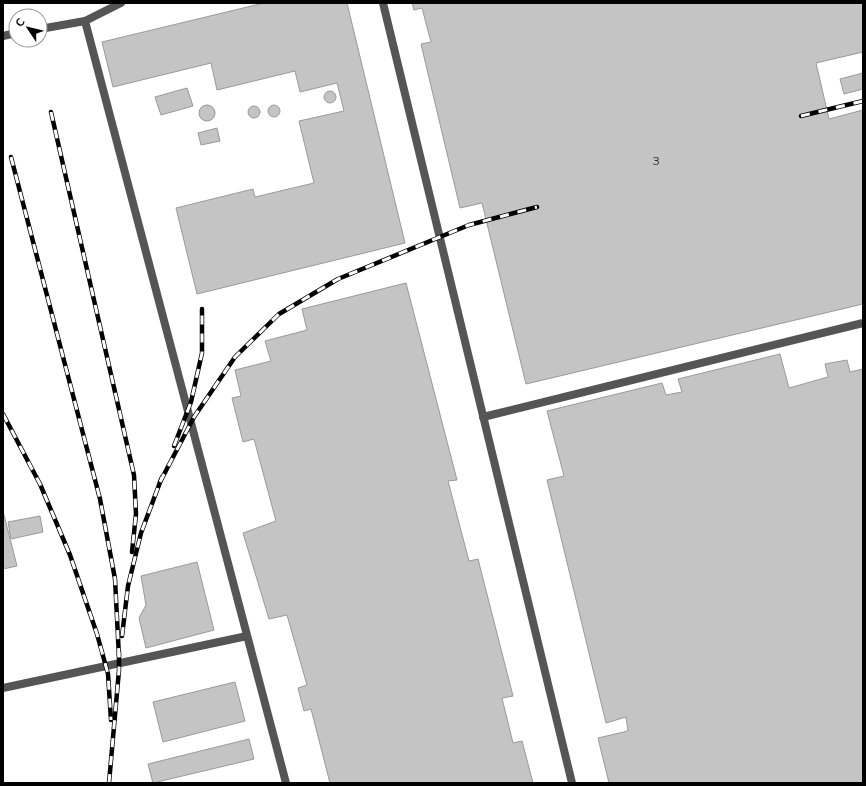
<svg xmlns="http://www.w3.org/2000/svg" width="866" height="786" font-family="Mulish,sans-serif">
  <rect width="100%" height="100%" fill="#fff"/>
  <g fill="#c4c4c4" stroke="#999">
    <polygon points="264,3 347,3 405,243 197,294 176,208 253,189 255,197 314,183 299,121 344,111 337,83 300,92 295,71 217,90 211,63 113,87 102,42"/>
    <polygon points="412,3 863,3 863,52 816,63 829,119 863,110 863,304 526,384 482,203 460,208 421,44 431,42 422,8 414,10"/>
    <polygon points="863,73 863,89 844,94 840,79"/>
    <polygon points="187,88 193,106 161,115 155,97"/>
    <circle cx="330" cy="97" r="6"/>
    <circle cx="274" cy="111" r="6"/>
    <circle cx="207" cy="113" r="8"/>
    <circle cx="254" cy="112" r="6"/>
    <polygon points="217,128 220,141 201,145 198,133"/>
    <polygon points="406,283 457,480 448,481 469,561 478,559 513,696 502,698 513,743 522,741 533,783 330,783 311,709 304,711 298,688 307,685 287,615 269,619 243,533 276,521 254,439 243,442 232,398 241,396 235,370 271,361 265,341 307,330 302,309"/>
    <polygon points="780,354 789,388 828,377 825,364 847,360 850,372 863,369 863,783 609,783 598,738 628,731 626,717 606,723 547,480 564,476 547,411 662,383 666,395 682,392 678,379"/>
    <polygon points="3,511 17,566 3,569"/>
    <polygon points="40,516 43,532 11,539 8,522"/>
    <polygon points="197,562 214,630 146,648 139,618 146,605 141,576"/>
    <polygon points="235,682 245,721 163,742 153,702"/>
    <polygon points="249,739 254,759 153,783 148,764"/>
  </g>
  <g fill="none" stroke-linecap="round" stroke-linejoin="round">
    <g stroke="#555" stroke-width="8">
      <polyline points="121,3 85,21 286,783"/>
      <polyline points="383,3 572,783"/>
      <polyline points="40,29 85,21"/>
      <polyline points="3,36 16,33"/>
      <polyline points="483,417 863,323"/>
      <polyline points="3,688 247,636"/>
    </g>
    <g stroke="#000" stroke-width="4.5">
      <g id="rail">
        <polyline points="51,112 134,475 136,514 132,552"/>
        <polyline points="801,116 863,101"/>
        <polyline points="11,157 100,499 115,579 119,657"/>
        <polyline points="3,414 40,484 70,555 97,634 108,674 111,720"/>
        <polyline points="174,446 191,402 202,353 202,309"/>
        <polyline points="160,482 194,417 235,357 279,314 338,279 469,225 537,207"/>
        <polyline points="122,636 128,586 141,533 162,477"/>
        <polyline points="109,783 119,670 119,652"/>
      </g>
    </g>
    <use href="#rail" stroke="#fff" stroke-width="3" stroke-dasharray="9" stroke-linecap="butt"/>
  </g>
  <g text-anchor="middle" stroke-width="4" stroke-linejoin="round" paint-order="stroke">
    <g font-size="12" fill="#313131">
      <text x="656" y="165">3</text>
    </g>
  </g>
  <rect width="866" height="786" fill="none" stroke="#000000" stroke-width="8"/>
  <g transform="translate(28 28) rotate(305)"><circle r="19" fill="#ffffff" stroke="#999999"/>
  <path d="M0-3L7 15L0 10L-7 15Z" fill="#000000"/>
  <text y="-6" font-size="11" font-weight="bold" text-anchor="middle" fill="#000000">С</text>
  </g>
</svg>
